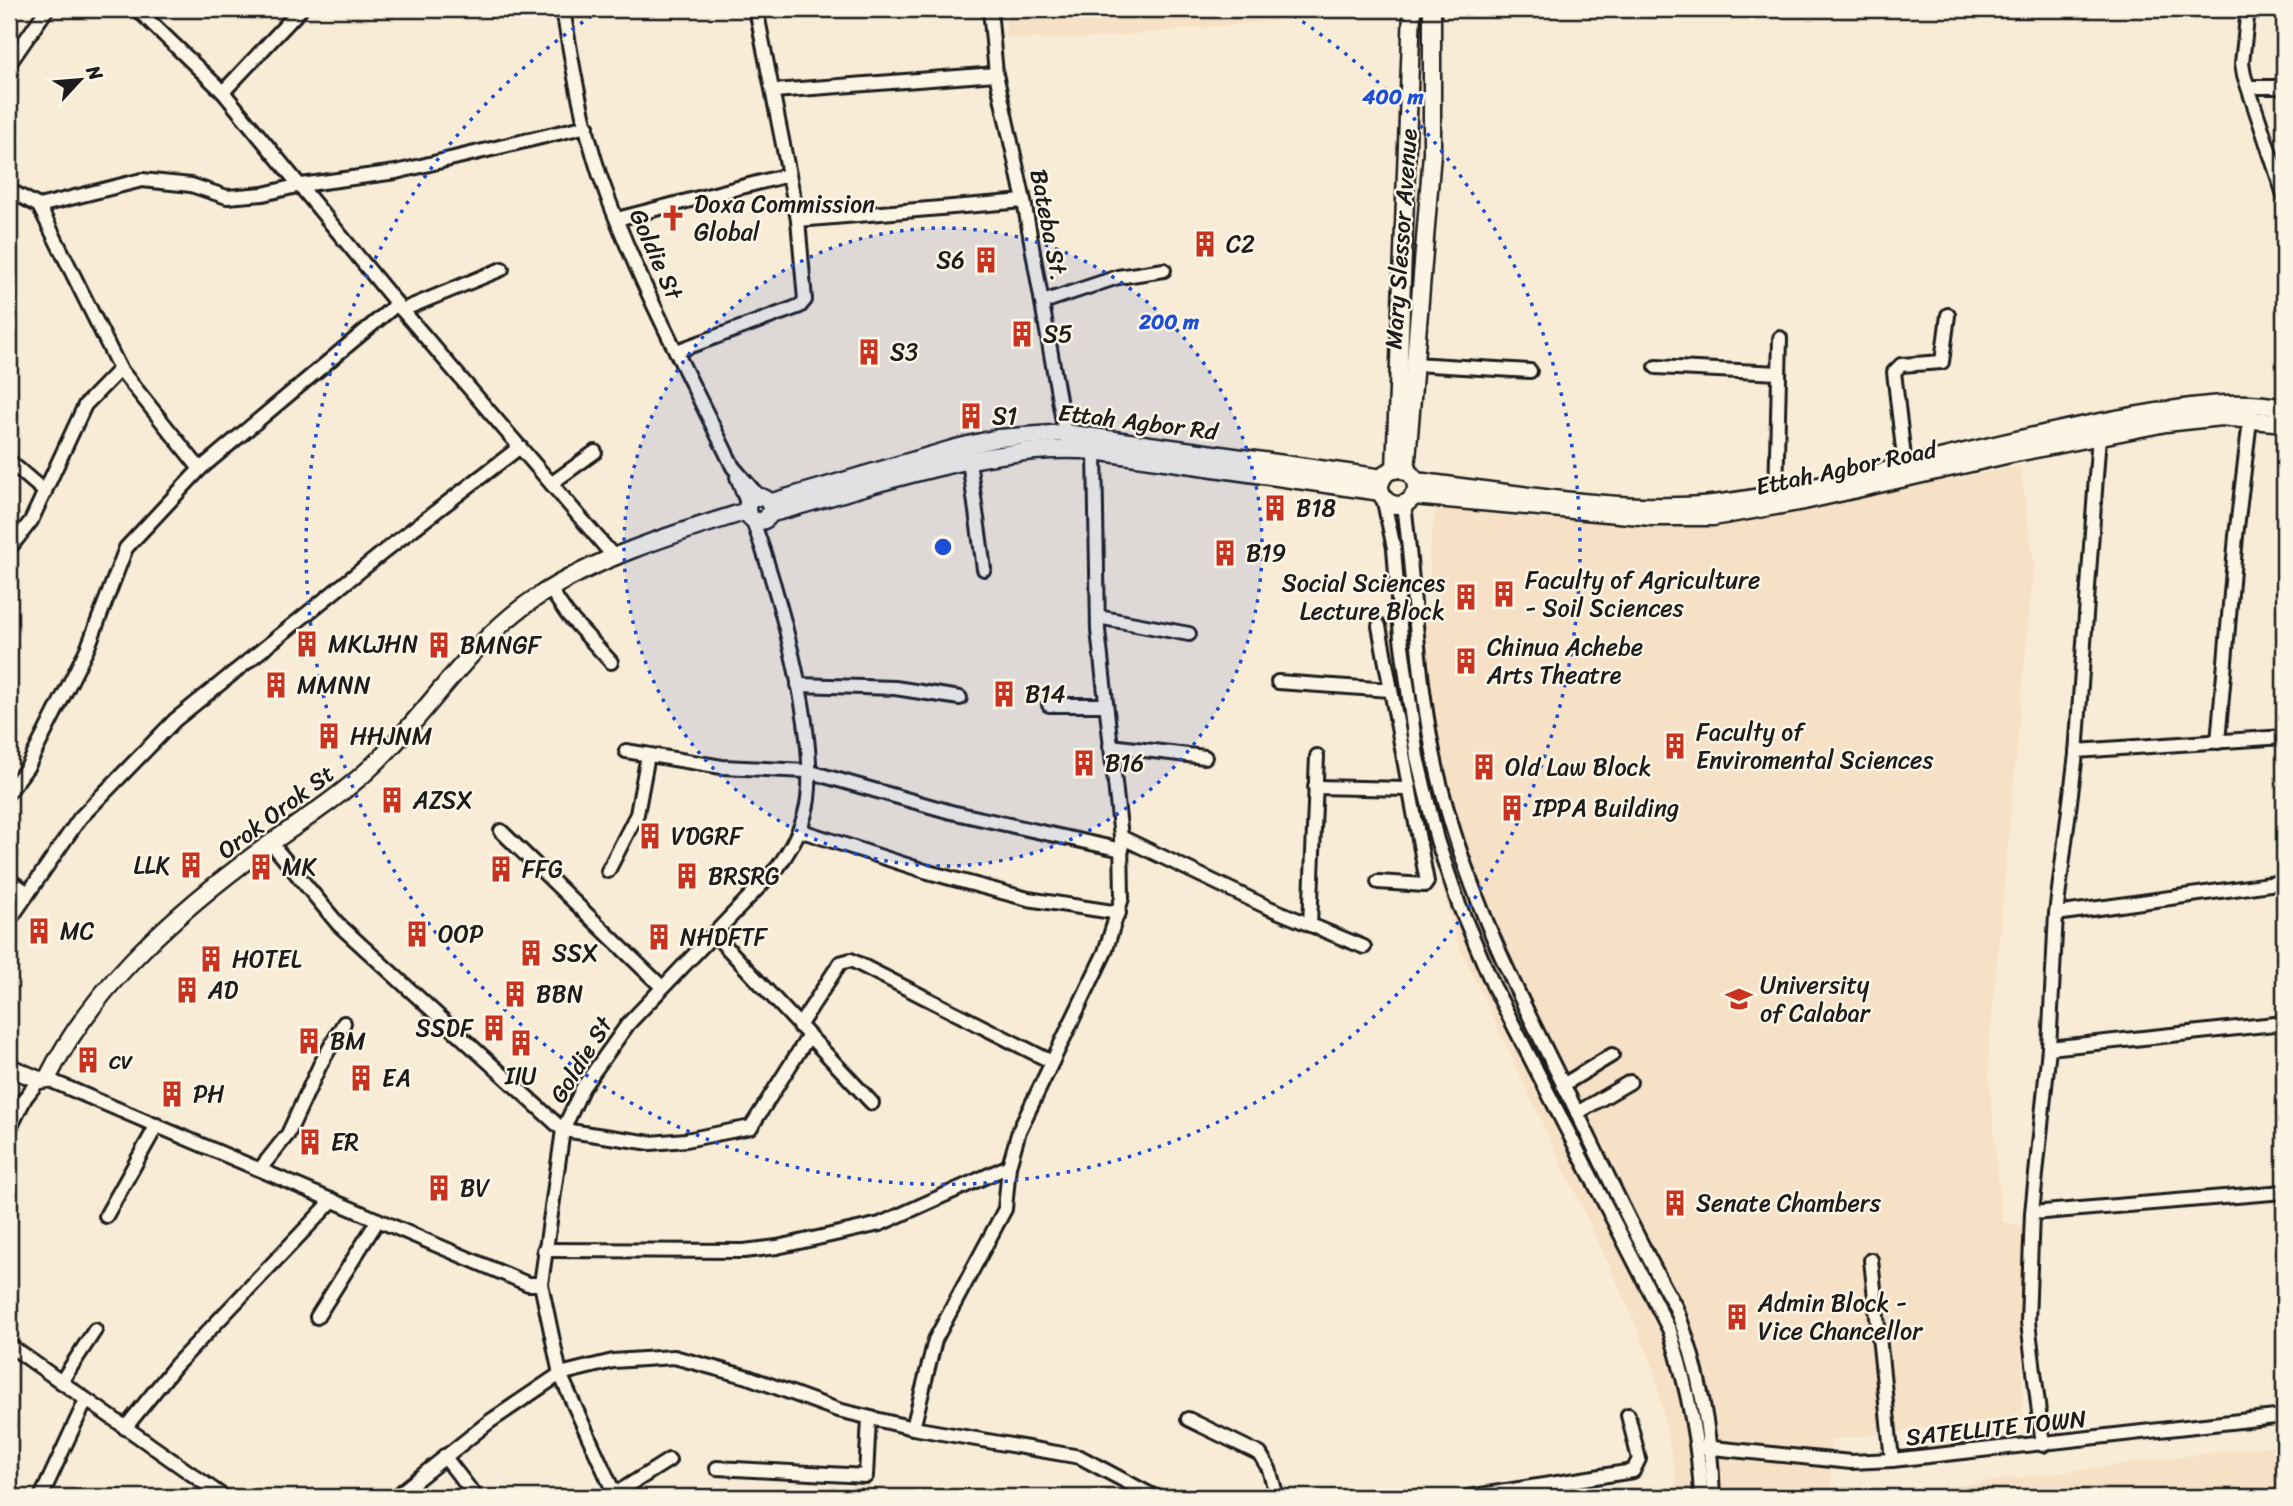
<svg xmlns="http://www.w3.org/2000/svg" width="2293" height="1506" font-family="Sriracha,sans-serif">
  <rect width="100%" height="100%" fill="#f9ecd7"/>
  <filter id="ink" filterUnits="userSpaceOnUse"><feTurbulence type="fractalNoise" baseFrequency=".0143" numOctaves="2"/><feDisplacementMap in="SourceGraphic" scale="14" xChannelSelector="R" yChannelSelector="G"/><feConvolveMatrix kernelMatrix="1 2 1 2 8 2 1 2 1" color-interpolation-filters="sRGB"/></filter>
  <g filter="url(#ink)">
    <g fill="#f6e1c6">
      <polygon points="1005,9 1400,9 1085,39 1006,38"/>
      <polygon points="2020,466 2034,562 1988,1061 2002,1222 2022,1225 2023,1417 1830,1440 1832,1497 1675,1497 1675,1473 1654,1369 1624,1297 1455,937 1416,788 1385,618 1432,614 1429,554 1436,507 1548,519 1708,526"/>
      <polygon points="2284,1444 2284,1497 1868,1497 2193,1455"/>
    </g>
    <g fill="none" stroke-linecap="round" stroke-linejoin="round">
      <g stroke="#1c1c1c" stroke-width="18">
        <g id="minor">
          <polyline points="137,9 223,92 397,304 615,558"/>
          <path d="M563,9C572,64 582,122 600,176C635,276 687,372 733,467L759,497"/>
          <polyline points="990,9 996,74 1024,201 1066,439"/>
          <polyline points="2248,9 2242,63 2244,75 2284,195"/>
          <polyline points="9,64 47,9"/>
          <polyline points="2250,87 2284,87"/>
          <polyline points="774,91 996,74"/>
          <polyline points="223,92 301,9"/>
          <polyline points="9,190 39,206 142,180 191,185 227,197 263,194 301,185 396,172 587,126"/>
          <polyline points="39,206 120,369 200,469"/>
          <polyline points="617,219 788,175"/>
          <polyline points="798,220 1024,201"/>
          <polyline points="1043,302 1118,277 1164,270"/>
          <polyline points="402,310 502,269"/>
          <polyline points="677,351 800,306 805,300 798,220 756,9"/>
          <polyline points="1414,364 1530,371"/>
          <polyline points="1656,367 1779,373"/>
          <polyline points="9,461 45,492"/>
          <polyline points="969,461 984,569"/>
          <polyline points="1905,466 1894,372 1901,365 1942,362 1948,315"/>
          <polyline points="737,477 748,505"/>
          <polyline points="552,483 595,452"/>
          <polyline points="1776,494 1780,338"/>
          <path d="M1383,497L1394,548L1401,638L1417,757L1437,840L1459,905L1493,985L1670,1331C1687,1386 1699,1440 1701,1497"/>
          <path d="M1404,504C1416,599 1417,694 1441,787C1469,898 1520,999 1571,1100C1605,1170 1638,1241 1676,1308C1700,1370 1711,1431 1713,1497"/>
          <polyline points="9,549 31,521 85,405 120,369"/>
          <polyline points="550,589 567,614 611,662"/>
          <polyline points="1098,617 1189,634"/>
          <polyline points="1278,682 1390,690"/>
          <polyline points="798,685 895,688 960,698"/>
          <polyline points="1049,705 1106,705"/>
          <polyline points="2218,742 2236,536 2251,412"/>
          <polyline points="1110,746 1205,757"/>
          <polyline points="626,751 722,767 807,771 951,812 1122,850"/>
          <polyline points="2076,751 2284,737"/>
          <polyline points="1315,787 1408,789"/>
          <polyline points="9,792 28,766 88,647 126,548 200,469 397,304"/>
          <polyline points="799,830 928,872 1028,899 1119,913"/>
          <polyline points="501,831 662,987"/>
          <polyline points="1121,837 1267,907 1364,947"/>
          <polyline points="271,843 338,924 563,1130 651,1143 686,1140 751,1127 808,1037"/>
          <polyline points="608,871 637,814 648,755"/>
          <polyline points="9,880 28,893"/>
          <polyline points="1378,882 1425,885 1427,882 1379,626"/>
          <polyline points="2056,914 2284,882"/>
          <polyline points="9,921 80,818 175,720 396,542 520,447"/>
          <polyline points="1310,925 1317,756"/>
          <polyline points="715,935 872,1103"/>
          <polyline points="799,1026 840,963 851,960 1052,1062"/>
          <polyline points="2049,1048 2284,1023"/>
          <path d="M47,1079L528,1284H541L563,1130L583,1087L628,1024L778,867C792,847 805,824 808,799C817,727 777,587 752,518"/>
          <polyline points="1563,1085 1612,1055"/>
          <polyline points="1577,1113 1630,1082"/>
          <polyline points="9,1130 25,1098 39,1080"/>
          <polyline points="260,1169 288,1134 320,1065 344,1023"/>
          <polyline points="2032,1213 2284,1192"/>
          <polyline points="106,1216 157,1125"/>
          <polyline points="544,1250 744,1251 777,1247 880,1224 1009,1166"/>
          <polyline points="1871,1260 1892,1460"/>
          <polyline points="541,1284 560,1374 616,1497"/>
          <polyline points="317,1317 378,1220"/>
          <polyline points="9,1345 224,1497"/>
          <polyline points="61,1382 95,1330"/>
          <polyline points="1188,1419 1260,1454 1269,1469 1277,1497"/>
          <polyline points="125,1428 176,1365 333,1200"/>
          <polyline points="913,1428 935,1340 1005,1209 1009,1166 1019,1131 1105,952 1122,898 1121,837 1098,630 1095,451"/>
          <polyline points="2043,1445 2028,1322 2032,1213 2049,1048 2056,914 2076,754 2099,435"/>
          <polyline points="1703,1447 1851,1462 1892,1460 2284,1416"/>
          <polyline points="444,1456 476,1497"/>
          <polyline points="717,1468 866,1476 869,1418"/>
          <polyline points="615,1494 669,1460"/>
          <polyline points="41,1497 86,1400"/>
          <polyline points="395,1497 489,1422 560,1374 613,1361 674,1357 748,1377 838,1410 913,1428 1080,1457 1155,1497"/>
          <polyline points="1468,1497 1633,1471 1639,1459 1628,1415"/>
        </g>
      </g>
      <g stroke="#1c1c1c" stroke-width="21">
        <g id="major">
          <circle cx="1398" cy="487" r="18"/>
          <polyline points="1395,470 1412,9"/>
          <polyline points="1406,472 1432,153 1432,9"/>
          <path d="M1415,481C1508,492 1629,515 1721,503C1854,485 1983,443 2116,419C2170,410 2229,397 2284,408"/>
          <polyline points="1413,496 1652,517 1713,517 1804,501 2006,455 2166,423 2221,417 2284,423"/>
          <circle cx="759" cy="509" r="12"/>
          <polyline points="769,503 956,448 998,438 1065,433 1383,478"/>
          <path d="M769,514C867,488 994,441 1095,451L1381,492"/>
          <path d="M9,1067L39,1080L47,1079C90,992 165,923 241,865C282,833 329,806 368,770C427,716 469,641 537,597C599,556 677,533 747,511"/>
        </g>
      </g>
      <use href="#minor" stroke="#fcf5e5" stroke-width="12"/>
      <use href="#major" stroke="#fcf5e5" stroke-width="16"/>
    </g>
  </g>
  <circle cx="943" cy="547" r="319" fill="#1d4ed8" fill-opacity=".12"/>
  <g fill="none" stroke="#1d4ed8" stroke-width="3.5" stroke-dasharray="3.5 7">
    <circle cx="943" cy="547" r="319"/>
    <path d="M1285 10A637 637 0 1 1 601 10"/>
  </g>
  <defs>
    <g id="church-bare" transform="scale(2.1)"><path d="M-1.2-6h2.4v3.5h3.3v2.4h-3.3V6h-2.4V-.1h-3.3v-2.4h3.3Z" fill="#c8321e" stroke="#fcf5e5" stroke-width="2.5" paint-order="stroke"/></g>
    <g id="building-bare" transform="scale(2.1)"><path d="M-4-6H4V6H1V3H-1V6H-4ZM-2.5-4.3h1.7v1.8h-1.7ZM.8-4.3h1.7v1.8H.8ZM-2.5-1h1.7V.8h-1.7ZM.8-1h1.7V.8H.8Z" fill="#c8321e" stroke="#fcf5e5" stroke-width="2.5" paint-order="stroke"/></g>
    <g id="university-bare" transform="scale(2.1)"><path d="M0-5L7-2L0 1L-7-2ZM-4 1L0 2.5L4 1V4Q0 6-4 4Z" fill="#c8321e" stroke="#fcf5e5" stroke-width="2.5" paint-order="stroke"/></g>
  </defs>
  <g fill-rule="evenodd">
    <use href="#church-bare" x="673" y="218"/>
    <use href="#building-bare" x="1205" y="244"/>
    <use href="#building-bare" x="986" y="260"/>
    <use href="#building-bare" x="1022" y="334"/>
    <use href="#building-bare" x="869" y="352"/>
    <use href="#building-bare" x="971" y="416"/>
    <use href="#building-bare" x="1275" y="508"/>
    <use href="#building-bare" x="1225" y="553"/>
    <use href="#building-bare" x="1504" y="594"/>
    <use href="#building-bare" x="1466" y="597"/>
    <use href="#building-bare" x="307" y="644"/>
    <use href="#building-bare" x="439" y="645"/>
    <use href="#building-bare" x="1466" y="661"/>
    <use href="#building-bare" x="276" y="685"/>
    <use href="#building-bare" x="1004" y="694"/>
    <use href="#building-bare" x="329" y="736"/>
    <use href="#building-bare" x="1675" y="746"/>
    <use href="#building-bare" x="1084" y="763"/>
    <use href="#building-bare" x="1484" y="767"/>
    <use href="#building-bare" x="392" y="800"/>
    <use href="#building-bare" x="1512" y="808"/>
    <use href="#building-bare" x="650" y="836"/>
    <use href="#building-bare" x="191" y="865"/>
    <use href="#building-bare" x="261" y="867"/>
    <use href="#building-bare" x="501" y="869"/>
    <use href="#building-bare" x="687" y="876"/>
    <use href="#building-bare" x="39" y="931"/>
    <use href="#building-bare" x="417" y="934"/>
    <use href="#building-bare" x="659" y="937"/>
    <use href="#building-bare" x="531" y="953"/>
    <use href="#building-bare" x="211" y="959"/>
    <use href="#building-bare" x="187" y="990"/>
    <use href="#building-bare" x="515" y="994"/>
    <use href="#university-bare" x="1739" y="999"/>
    <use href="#building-bare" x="494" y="1028"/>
    <use href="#building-bare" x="309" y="1041"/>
    <use href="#building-bare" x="521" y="1043"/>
    <use href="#building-bare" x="88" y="1060"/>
    <use href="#building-bare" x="361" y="1078"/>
    <use href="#building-bare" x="172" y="1094"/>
    <use href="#building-bare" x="310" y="1142"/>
    <use href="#building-bare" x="439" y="1188"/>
    <use href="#building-bare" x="1675" y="1203"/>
    <use href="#building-bare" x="1737" y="1317"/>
  </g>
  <g text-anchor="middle" stroke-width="5" stroke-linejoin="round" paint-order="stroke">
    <g font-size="24" fill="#1c1c1c" stroke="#fcf5e5" text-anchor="start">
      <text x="694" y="212">Doxa Commission<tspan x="694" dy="28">Global</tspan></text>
      <text x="1226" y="252">C2</text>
      <text x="965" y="268" text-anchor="end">S6</text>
      <text x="1043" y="342">S5</text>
      <text x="890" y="360">S3</text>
      <text x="992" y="424">S1</text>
      <text x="1296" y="516">B18</text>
      <text x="1246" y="561">B19</text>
      <text x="1525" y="588">Faculty of Agriculture<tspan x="1525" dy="28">- Soil Sciences</tspan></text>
      <text x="1445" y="591" text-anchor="end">Social Sciences<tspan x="1445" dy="28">Lecture Block</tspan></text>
      <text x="328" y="652">MKLJHN</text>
      <text x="460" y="653">BMNGF</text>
      <text x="1487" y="655">Chinua Achebe<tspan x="1487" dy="28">Arts Theatre</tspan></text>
      <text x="297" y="693">MMNN</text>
      <text x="1025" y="702">B14</text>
      <text x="1696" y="740">Faculty of<tspan x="1696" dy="28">Enviromental Sciences</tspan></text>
      <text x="350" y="744">HHJNM</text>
      <text x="1105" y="771">B16</text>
      <text x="1505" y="775">Old Law Block</text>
      <text x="413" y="808">AZSX</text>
      <text x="1533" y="816">IPPA Building</text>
      <text x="671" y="844">VDGRF</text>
      <text x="170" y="873" text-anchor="end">LLK</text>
      <text x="282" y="875">MK</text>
      <text x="522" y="877">FFG</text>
      <text x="708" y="884">BRSRG</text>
      <text x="60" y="939">MC</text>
      <text x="438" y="942">OOP</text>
      <text x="680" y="945">NHDFTF</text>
      <text x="552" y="961">SSX</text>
      <text x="232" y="967">HOTEL</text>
      <text x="1760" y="993">University<tspan x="1760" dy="28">of Calabar</tspan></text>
      <text x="208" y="998">AD</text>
      <text x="536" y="1002">BBN</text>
      <text x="473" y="1036" text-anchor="end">SSDF</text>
      <text x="330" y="1049">BM</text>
      <text x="109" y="1068">cv</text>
      <text x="521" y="1084" text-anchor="middle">IIU</text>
      <text x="382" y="1086">EA</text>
      <text x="193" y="1102">PH</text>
      <text x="331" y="1150">ER</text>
      <text x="460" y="1196">BV</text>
      <text x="1696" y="1211">Senate Chambers</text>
      <text x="1758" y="1311">Admin Block -<tspan x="1758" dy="28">Vice Chancellor</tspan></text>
    </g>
    <g font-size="24" fill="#1c1c1c" stroke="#fcf5e5">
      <text transform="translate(1049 225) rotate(79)" y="8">Bateba St.</text>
      <text transform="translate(1401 239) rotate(-86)" y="8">Mary Slessor Avenue</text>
      <text transform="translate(656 254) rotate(66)" y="8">Goldie St</text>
      <text transform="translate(1138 422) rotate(7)" y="8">Ettah Agbor Rd</text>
      <text transform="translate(1846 468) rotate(-12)" y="8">Ettah Agbor Road</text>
      <text transform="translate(276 812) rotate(-37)" y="8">Orok Orok St</text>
      <text transform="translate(581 1060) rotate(-58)" y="8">Goldie St</text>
      <text transform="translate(1996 1428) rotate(-6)" y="8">SATELLITE TOWN</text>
    </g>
  </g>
  <circle cx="943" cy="547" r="10" fill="#1d4ed8" stroke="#fcf5e5" stroke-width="3.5"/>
  <g font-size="21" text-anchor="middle" font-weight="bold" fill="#1d4ed8" stroke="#fcf5e5" stroke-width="5" stroke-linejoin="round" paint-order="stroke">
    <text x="1393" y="104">400 m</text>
    <text x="1169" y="329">200 m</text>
  </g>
  <rect width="2293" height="1506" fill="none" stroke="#fcf5e5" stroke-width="35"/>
  <rect x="18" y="18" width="2258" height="1471" fill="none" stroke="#1c1c1c" stroke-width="2.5" filter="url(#ink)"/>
  <g transform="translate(80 80) rotate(64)" stroke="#fcf5e5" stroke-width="5" paint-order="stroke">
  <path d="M0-5L12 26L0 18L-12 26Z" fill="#1c1c1c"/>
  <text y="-10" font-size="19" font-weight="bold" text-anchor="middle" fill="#1c1c1c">N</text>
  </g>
</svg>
